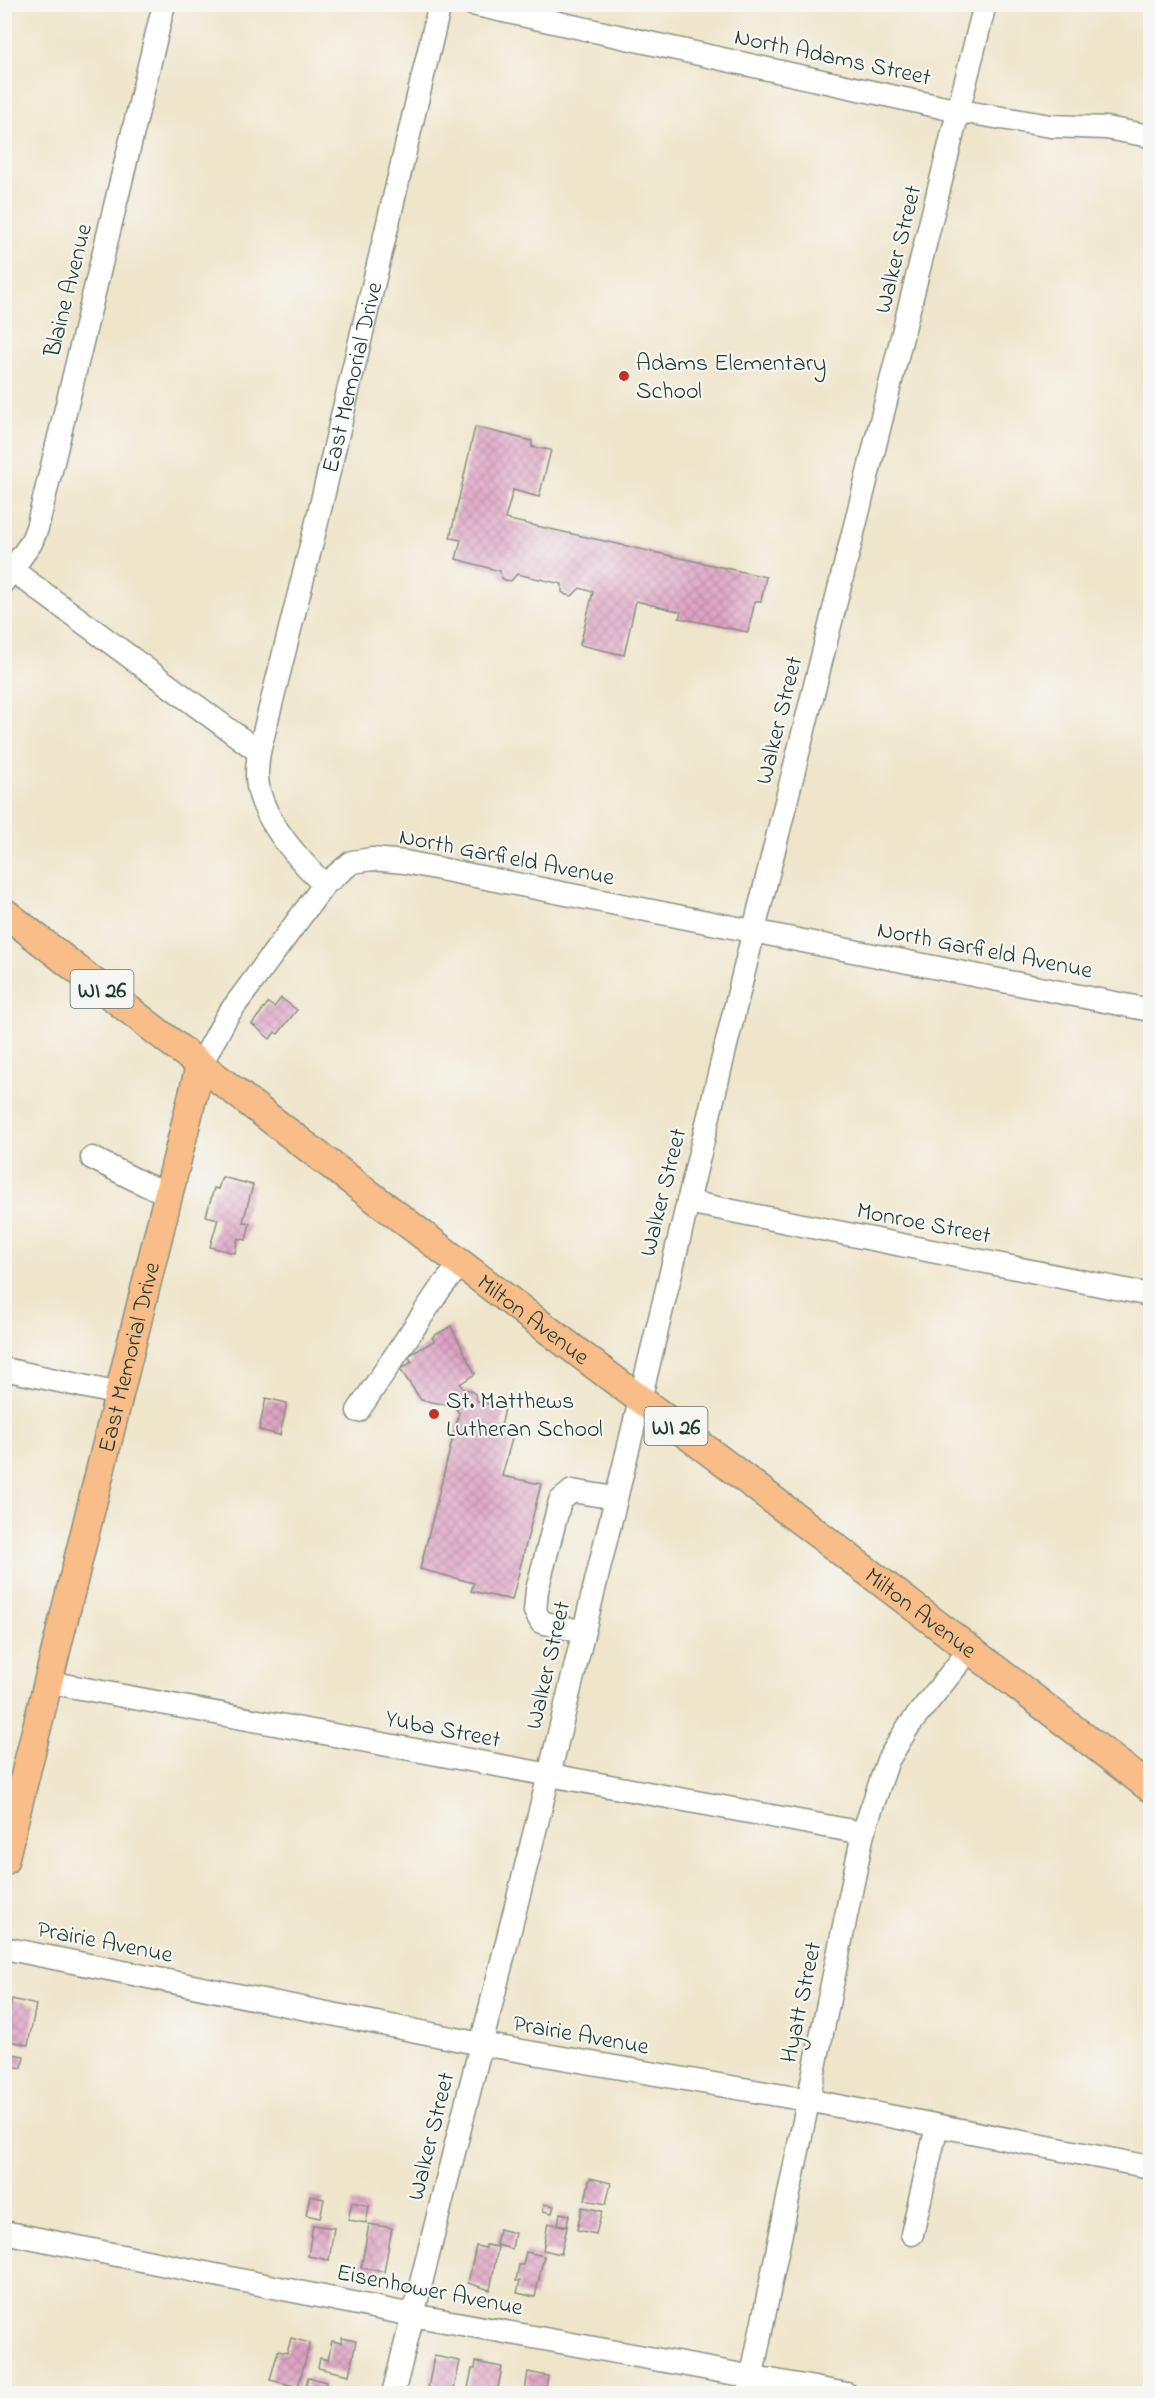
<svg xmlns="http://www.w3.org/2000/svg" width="1155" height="2398" font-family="'Indie Flower',sans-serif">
  <defs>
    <pattern id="building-cross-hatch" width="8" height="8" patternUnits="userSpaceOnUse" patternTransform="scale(1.5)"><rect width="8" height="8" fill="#dfa3c4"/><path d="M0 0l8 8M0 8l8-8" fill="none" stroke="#b486a0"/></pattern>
  </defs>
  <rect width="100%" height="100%" fill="#f6f6f2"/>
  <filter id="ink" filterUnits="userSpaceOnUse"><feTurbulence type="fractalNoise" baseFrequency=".0167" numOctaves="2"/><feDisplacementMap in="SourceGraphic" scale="12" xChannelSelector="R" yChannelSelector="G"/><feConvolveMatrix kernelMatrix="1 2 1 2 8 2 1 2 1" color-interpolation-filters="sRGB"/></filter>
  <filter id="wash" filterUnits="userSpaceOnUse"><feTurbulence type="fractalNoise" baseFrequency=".008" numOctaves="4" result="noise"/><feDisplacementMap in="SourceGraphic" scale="24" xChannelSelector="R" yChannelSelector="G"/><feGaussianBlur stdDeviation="1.35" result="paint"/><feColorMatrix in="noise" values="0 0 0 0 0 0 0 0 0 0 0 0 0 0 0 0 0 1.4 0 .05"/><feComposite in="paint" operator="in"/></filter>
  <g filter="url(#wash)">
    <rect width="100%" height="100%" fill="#efe5cb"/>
    <g id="blocks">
      <g fill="url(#building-cross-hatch)">
        <polygon points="475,427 532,441 532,447 551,450 539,497 513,490 505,519 766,577 761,601 755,601 748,632 679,618 681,612 636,601 624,655 580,645 593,592 580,588 572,596 566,595 562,592 562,584 517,574 511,581 505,580 501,577 500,571 456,559 461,540 450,538"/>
        <polygon points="281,998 297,1010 278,1034 275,1032 270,1039 252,1024 268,1003 274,1007"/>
        <polygon points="222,1177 253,1185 243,1222 250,1223 246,1240 238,1238 235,1253 210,1247 218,1219 206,1216 214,1188 218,1189"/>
        <polygon points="451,1326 475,1374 460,1384 464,1390 470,1390 475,1394 477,1401 505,1408 501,1427 514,1431 502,1476 541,1484 512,1600 471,1591 474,1583 420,1569 459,1413 454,1406 421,1400 400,1369 412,1362 408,1356 434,1341 432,1337"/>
        <polygon points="266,1398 287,1403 280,1435 259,1430"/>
        <polygon points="12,1999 36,2005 28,2045 5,2040"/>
        <polygon points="6,2053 24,2056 22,2068 4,2065"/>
        <polygon points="590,2178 611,2183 606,2204 585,2200"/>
        <polygon points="310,2196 324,2199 320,2218 306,2215"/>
        <polygon points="352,2202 369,2206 366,2223 348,2220"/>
        <polygon points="544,2204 554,2206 552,2213 543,2211"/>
        <polygon points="582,2207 602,2211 596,2234 577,2230"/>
        <polygon points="560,2213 569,2215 567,2226 558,2224"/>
        <polygon points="548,2223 567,2227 561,2254 543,2250"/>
        <polygon points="369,2224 392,2228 384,2272 361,2268"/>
        <polygon points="313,2225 334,2228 329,2260 308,2256"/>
        <polygon points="499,2229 515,2233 512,2249 496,2245"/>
        <polygon points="486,2245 498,2247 490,2290 468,2283 476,2246 486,2248"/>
        <polygon points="526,2252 544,2256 535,2297 517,2293 520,2281 516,2281 519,2265 523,2265"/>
        <polygon points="291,2338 310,2343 298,2387 270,2380 278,2351 287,2353"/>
        <polygon points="342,2338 356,2341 349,2375 318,2368 320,2358 328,2360 332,2341 341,2343"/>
        <polygon points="434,2356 460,2361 453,2394 427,2394"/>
        <polygon points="476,2362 502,2367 497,2394 467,2393 472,2369 475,2369"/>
        <polygon points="528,2372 548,2376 545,2394 520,2394 520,2390 525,2391"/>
        <polygon points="308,2377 326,2382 323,2394 304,2394"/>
        <polygon points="579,2387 591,2389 591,2394 572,2394 572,2390 578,2391"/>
      </g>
    </g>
  </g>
  <g filter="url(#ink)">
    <use href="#blocks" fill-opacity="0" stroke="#879180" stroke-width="1.5"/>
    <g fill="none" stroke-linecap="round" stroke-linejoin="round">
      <g stroke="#879180" stroke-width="25">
        <g id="minor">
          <polyline points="472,4 959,111 1051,126 1106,128 1150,136"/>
          <path d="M4,564L259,752C258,759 257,767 257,775C257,815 298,858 324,885"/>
          <polyline points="4,581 31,543 37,528 164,4"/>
          <path id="s1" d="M259,752L316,526L440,4"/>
          <polyline points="200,1066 227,1016 324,885 352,862 372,859 405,862 1150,1010"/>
          <polyline points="92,1158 146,1185 169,1193"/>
          <polyline points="688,1202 1150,1295"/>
          <polyline points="4,1369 119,1394"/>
          <polyline points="358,1411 440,1289 461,1264"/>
          <polyline points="583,1632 541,1622 535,1611 537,1590 560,1501 572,1491 615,1498"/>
          <polyline points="48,1682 863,1833"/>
          <polyline points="4,1948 481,2044 807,2100 1150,2167"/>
          <polyline points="4,2232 412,2315 847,2394"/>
          <polyline points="912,2234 937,2126"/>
          <polyline points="393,2394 549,1775 754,930 985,4"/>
          <polyline points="748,2394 863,1833 888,1760 908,1727 971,1648"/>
        </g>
      </g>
      <g stroke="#879180" stroke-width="31">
        <g id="major">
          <path id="s2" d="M4,912C382,1210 770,1493 1150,1788"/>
          <path id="s3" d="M4,1861L200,1066"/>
        </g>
      </g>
      <use href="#minor" stroke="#fff" stroke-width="22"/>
      <use href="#major" stroke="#f8bd88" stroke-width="28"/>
    </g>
  </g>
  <g fill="#c8321e" stroke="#f6f6f2" stroke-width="2">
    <circle cx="624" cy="376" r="6"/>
    <circle cx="434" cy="1414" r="6"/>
  </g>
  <g text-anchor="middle" stroke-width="4.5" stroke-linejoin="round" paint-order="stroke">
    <g fill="#f6f6f2" stroke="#60746d" stroke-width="1.5">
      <rect x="70.5" y="970" width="63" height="38" rx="4.5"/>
      <rect x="644.5" y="1407" width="63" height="38" rx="4.5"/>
    </g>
    <g font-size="22" font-weight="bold" fill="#1f3d34">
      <text x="102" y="997">WI 26</text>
      <text x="676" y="1434">WI 26</text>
    </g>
    <g font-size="24" fill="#1f3d34" stroke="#f6f6f2">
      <text transform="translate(833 56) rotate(12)" y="8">North Adams Street</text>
      <text transform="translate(897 249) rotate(-76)" y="8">Walker Street</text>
      <text transform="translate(67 290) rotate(-76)" y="8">Blaine Avenue</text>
      <text dy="8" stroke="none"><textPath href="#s1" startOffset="386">East Memorial Drive</textPath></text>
      <text transform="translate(778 720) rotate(-76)" y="8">Walker Street</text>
      <text transform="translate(507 856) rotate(11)" y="8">North Garfield Avenue</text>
      <text transform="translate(985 949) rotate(11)" y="8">North Garfield Avenue</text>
      <text transform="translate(662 1192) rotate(-76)" y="8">Walker Street</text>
      <text transform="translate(924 1222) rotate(11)" y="8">Monroe Street</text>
      <text dy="8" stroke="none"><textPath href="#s2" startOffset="668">Milton Avenue</textPath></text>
      <text dy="8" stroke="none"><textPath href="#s3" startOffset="519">East Memorial Drive</textPath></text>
      <text dy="8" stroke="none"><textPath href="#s2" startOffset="1154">Milton Avenue</textPath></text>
      <text transform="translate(547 1665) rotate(-77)" y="8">Walker Street</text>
      <text transform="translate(443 1728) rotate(11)" y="8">Yuba Street</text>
      <text transform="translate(105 1941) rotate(11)" y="8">Prairie Avenue</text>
      <text transform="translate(800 2002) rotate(-78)" y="8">Hyatt Street</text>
      <text transform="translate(581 2034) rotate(10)" y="8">Prairie Avenue</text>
      <text transform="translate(430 2136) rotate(-76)" y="8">Walker Street</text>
      <text transform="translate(430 2289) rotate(11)" y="8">Eisenhower Avenue</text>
    </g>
    <g font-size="24" fill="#1f3d34" stroke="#f6f6f2" text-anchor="start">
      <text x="636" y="370">Adams Elementary<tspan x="636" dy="28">School</tspan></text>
      <text x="446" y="1408">St. Matthews<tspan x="446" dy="28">Lutheran School</tspan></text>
    </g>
  </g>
  <rect width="1155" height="2398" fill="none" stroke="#f6f6f2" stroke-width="24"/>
</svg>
